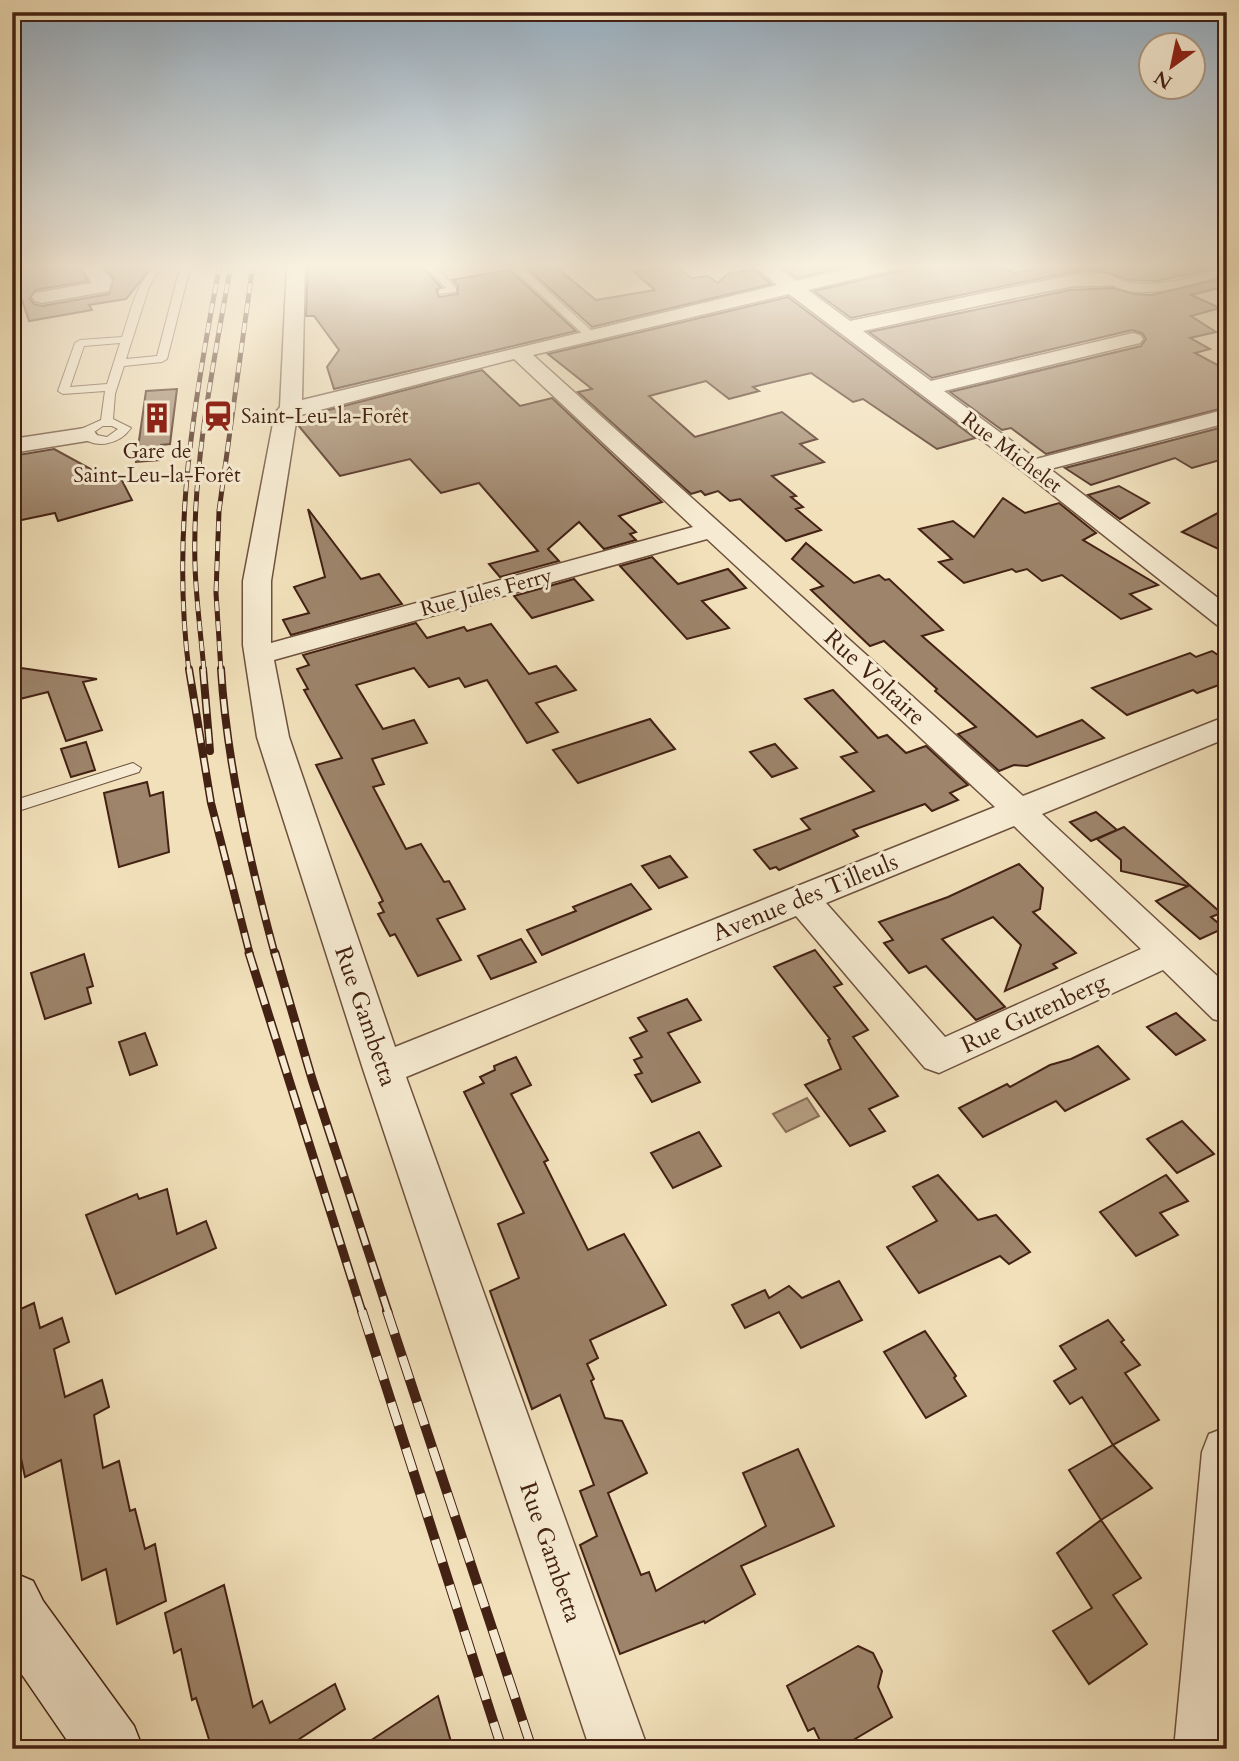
<svg xmlns="http://www.w3.org/2000/svg" width="1239" height="1761" font-family="Cardo,serif">
  <rect width="100%" height="100%" fill="#f1e0ba"/>
  <filter id="stains"><feTurbulence type="fractalNoise" baseFrequency=".00286" numOctaves="4"/><feColorMatrix values="0 0 0 0 .2 0 0 0 0 .09 0 0 0 0 .02 0 0 0 .5 -.17"/></filter>
  <radialGradient id="worn" r=".72"><stop offset=".6" stop-color="#630" stop-opacity="0"/><stop offset="1" stop-color="#630" stop-opacity=".3"/></radialGradient>
  <polygon fill="#b69f81" stroke="#886d55" stroke-width="2" points="807,1098 819,1116 786,1132 773,1114"/>
  <g fill="#9d846a" stroke="#432113" stroke-width="2">
    <polygon points="31,264 78,264 88,281 35,290 30,299 34,304 42,306 109,294 114,278 102,264 154,264 126,299 89,305 92,310 29,321 22,300 17,300 12,285 12,268"/>
    <polygon points="308,264 411,264 415,268 423,268 441,287 436,290 439,297 458,294 458,286 452,280 510,270 576,331 334,389 327,367 339,350 314,316 306,316"/>
    <polygon points="542,264 552,264 596,300 655,290 634,272 673,265 692,278 708,276 718,283 727,274 754,269 771,284 592,327 526,267"/>
    <polygon points="787,264 856,264 797,278 779,265"/>
    <polygon points="904,264 997,264 1014,273 1059,264 1227,264 1227,266 1156,281 1128,280 1103,271 1080,270 851,318 814,291 901,271"/>
    <polygon points="1227,277 1227,286 1191,295 1220,308 1191,316 1216,332 1190,338 1210,349 1195,353 1227,370 1227,407 1046,454 1011,428 1002,430 950,392 1141,346 1146,339 1142,333 1132,330 932,378 869,332 1070,290 1113,288 1134,294 1151,295"/>
    <polygon points="788,297 975,438 937,449 863,399 853,402 811,373 753,387 759,391 729,399 706,381 649,396 695,437 782,412 817,439 800,444 824,462 772,476 796,496 791,497 803,507 796,509 821,530 786,541 740,499 730,501 718,491 705,495 701,491 691,494 578,392 592,389 548,354"/>
    <polygon points="482,370 520,406 552,398 662,502 619,516 636,532 630,534 636,540 604,549 579,522 548,549 559,561 500,577 489,564 538,551 479,483 441,493 410,459 340,476 298,425 318,420 313,414"/>
    <polygon points="177,389 170,444 161,445 160,460 136,462 146,391"/>
    <polygon points="1227,426 1227,458 1192,468 1175,458 1091,485 1065,468"/>
    <polygon points="54,449 96,472 102,470 105,474 117,471 132,500 58,521 55,513 12,522 12,456"/>
    <polygon points="1119,486 1149,503 1120,519 1088,495"/>
    <polygon points="1003,498 1025,513 1059,503 1096,533 1083,540 1158,585 1130,594 1151,609 1121,619 1062,575 1042,581 1027,569 1016,572 1012,569 964,583 939,562 952,559 919,529 953,521 974,537"/>
    <polygon points="1227,508 1227,553 1182,532"/>
    <polygon points="308,509 361,579 379,574 402,604 291,635 283,620 309,613 294,587 325,577"/>
    <polygon points="806,543 854,583 879,575 885,580 889,579 943,630 922,636 1037,737 1082,720 1104,738 1027,766 1014,765 999,771 958,734 976,727 935,691 937,689 884,641 870,646 811,590 823,586 792,559"/>
    <polygon points="652,557 678,584 728,569 746,588 702,601 729,628 687,639 620,566"/>
    <polygon points="574,579 593,600 532,618 514,596"/>
    <polygon points="416,623 427,638 464,627 467,631 491,624 529,674 556,666 576,690 536,703 558,732 527,743 487,680 465,687 459,678 429,687 414,668 356,685 383,729 414,720 427,743 372,759 384,784 373,787 406,849 421,844 444,882 449,881 465,909 437,919 461,960 418,976 395,934 390,936 378,914 384,912 379,903 383,901 316,765 342,758 304,690 308,689 297,669 309,665 303,655"/>
    <polygon points="1212,651 1227,661 1227,682 1197,693 1193,690 1127,715 1092,688 1190,653 1196,657"/>
    <polygon points="21,668 97,679 83,682 102,730 66,741 48,692 12,701 12,687"/>
    <polygon points="833,690 878,738 887,735 906,753 926,746 968,785 950,793 958,800 932,811 925,804 853,830 858,836 779,870 776,867 770,869 754,850 810,829 801,819 874,791 841,757 857,752 805,699"/>
    <polygon points="650,719 675,749 578,783 553,750"/>
    <polygon points="86,742 95,770 71,777 61,749"/>
    <polygon points="775,744 797,768 772,777 750,752"/>
    <polygon points="147,782 150,796 163,792 169,852 119,867 104,793"/>
    <polygon points="1096,812 1117,830 1091,841 1070,822"/>
    <polygon points="1124,827 1221,913 1211,917 1224,928 1200,939 1156,901 1188,886 1121,871 1121,860 1097,839"/>
    <polygon points="670,856 687,877 659,888 642,866"/>
    <polygon points="1019,864 1043,888 1040,909 1033,912 1076,953 1053,964 1057,968 1005,991 1021,945 993,917 942,939 1005,1007 976,1020 926,966 909,973 884,943 893,940 879,922 948,897"/>
    <polygon points="631,884 651,909 542,955 527,930 576,911 573,907"/>
    <polygon points="521,939 536,962 491,979 478,956"/>
    <polygon points="815,950 842,984 834,987 868,1030 853,1037 898,1096 869,1109 885,1131 850,1146 805,1085 841,1069 828,1040 830,1039 774,967"/>
    <polygon points="84,954 93,986 87,988 91,1003 45,1019 31,973"/>
    <polygon points="687,999 701,1020 668,1033 700,1082 652,1102 635,1075 642,1073 634,1060 642,1057 630,1038 647,1031 638,1018"/>
    <polygon points="1176,1013 1205,1040 1176,1055 1147,1027"/>
    <polygon points="145,1033 157,1065 130,1075 119,1042"/>
    <polygon points="1098,1046 1129,1079 1065,1111 1056,1101 983,1137 959,1108 1007,1084 1010,1087 1050,1065 1071,1059"/>
    <polygon points="516,1057 531,1085 511,1094 548,1160 544,1162 588,1250 624,1234 666,1305 590,1340 598,1358 587,1364 594,1379 591,1381 605,1418 622,1421 647,1473 608,1493 641,1575 649,1572 656,1591 766,1526 743,1473 798,1449 834,1526 741,1566 755,1594 705,1623 704,1621 620,1654 580,1545 597,1536 580,1491 594,1485 560,1395 532,1409 490,1291 519,1278 498,1224 524,1213 464,1092 484,1083 480,1077 495,1070 494,1066"/>
    <polygon points="1182,1121 1214,1154 1177,1173 1147,1139"/>
    <polygon points="699,1132 721,1166 673,1188 651,1153"/>
    <polygon points="938,1175 978,1220 996,1215 1030,1252 1009,1264 1000,1256 919,1293 887,1247 937,1221 913,1187"/>
    <polygon points="1166,1175 1188,1201 1160,1213 1178,1235 1136,1256 1100,1212"/>
    <polygon points="167,1189 177,1234 206,1221 216,1248 116,1294 86,1215 137,1194 139,1199"/>
    <polygon points="839,1281 862,1320 801,1348 779,1312 745,1328 732,1305 765,1290 769,1298 789,1286 802,1298"/>
    <polygon points="34,1303 40,1328 62,1318 69,1342 54,1349 65,1397 102,1380 109,1407 94,1415 103,1468 119,1461 130,1511 135,1509 145,1549 155,1544 166,1601 117,1624 106,1569 82,1580 61,1460 25,1477 12,1416 12,1313"/>
    <polygon points="1108,1320 1124,1340 1121,1342 1140,1365 1125,1373 1159,1420 1113,1445 1082,1397 1070,1404 1054,1381 1076,1369 1060,1346"/>
    <polygon points="925,1331 956,1376 954,1378 966,1396 926,1418 884,1352"/>
    <polygon points="1113,1445 1152,1488 1101,1520 1069,1470"/>
    <polygon points="1101,1520 1141,1578 1113,1595 1147,1644 1089,1684 1053,1631 1092,1608 1057,1553"/>
    <polygon points="224,1585 253,1707 262,1701 270,1723 335,1684 345,1709 284,1749 212,1749 196,1698 192,1700 181,1649 174,1653 165,1613"/>
    <polygon points="858,1646 873,1653 882,1671 878,1687 892,1717 838,1749 824,1749 814,1728 808,1731 787,1686"/>
    <polygon points="438,1696 453,1749 358,1749"/>
  </g>
  <g fill="none" stroke-linecap="round" stroke-linejoin="round">
    <g stroke="#6e513d" stroke-width="2">
      <g id="lane">
        <path d="M159,264H171L156,275L149,287L126,359L157,356L181,264H191L167,359L162,362L124,366L115,394L113,419L131,428C119,445 95,450 79,435L81,429L101,420L105,391L63,394L58,391L75,343L80,340L122,337C131,312 136,279 159,264ZM120,343L107,384L70,387L84,346ZM103,426H112L118,429L107,437L91,434Z"/>
        <polygon points="423,264 433,264 456,288 456,292 439,294 439,290 446,288"/>
        <polygon points="508,264 519,264 594,333 594,337 586,337"/>
        <path d="M1227,268V274C1192,283 1140,305 1107,282L1112,279C1155,291 1185,278 1227,268Z"/>
        <polygon points="133,763 141,768 139,772 12,813 12,801"/>
      </g>
    </g>
    <g stroke="#6e513d" stroke-width="3">
      <g id="street">
        <polygon points="80,264 99,264 112,280 109,291 42,303 35,301 32,297 35,293 92,283"/>
        <path d="M287,264H305L302,400L777,285L752,264H773L796,281L868,264H902L900,268L808,290L850,321L1081,273C1095,272 1112,272 1122,282C1116,289 1084,284 1070,287C1001,300 932,316 863,331L931,381L1133,333L1140,335L1143,339L1140,343L944,391L1036,459L1227,409V423L1050,469L1227,605V627L1217,625L1024,472L789,294L533,355L1023,796L1227,716V738L1042,814L1227,985V1023L1213,1019L1163,970L939,1073L925,1068L796,916L406,1077L648,1749H590L363,1069L257,737L243,645V581L275,413L280,407ZM514,359L693,527L271,643V581L297,416ZM707,539L995,807L395,1047L289,737L274,660ZM1014,826L1141,949L945,1037L826,903Z"/>
        <polygon points="85,428 93,430 97,435 93,440 12,453 12,439"/>
        <polygon points="1227,1427 1227,1749 1174,1749 1202,1452 1209,1434"/>
      </g>
    </g>
    <g stroke="#432113" stroke-width="3">
      <polygon id="secondary" points="12,1572 33,1581 43,1601 134,1726 143,1749 73,1749 12,1660"/>
    </g>
    <use href="#lane" fill="#f6ebd2" fill-rule="evenodd"/>
    <use href="#street" fill="#f6ebd2" fill-rule="evenodd"/>
    <use href="#secondary" fill="#f6ebd2" fill-rule="evenodd"/>
    <g stroke="#432113" stroke-width="5">
      <g id="rail-far3">
        <path d="M189,671C171,532 194,400 220,264"/>
        <path d="M204,671C201,635 196,600 195,565C192,465 214,362 231,264"/>
        <polyline points="221,671 216,593 219,511 253,264"/>
      </g>
    </g>
    <g stroke="#432113" stroke-width="8">
      <g id="rail-far2">
        <polyline points="189,669 211,803 250,955"/>
        <polyline points="203,669 210,751"/>
        <path d="M221,669C227,765 250,862 275,955"/>
      </g>
    </g>
    <g stroke="#432113" stroke-width="9">
      <g id="rail-far1">
        <polyline points="249,953 362,1312"/>
        <polyline points="275,953 312,1079 388,1312"/>
      </g>
    </g>
    <g stroke="#432113" stroke-width="10">
      <g id="rail">
        <polyline points="362,1311 502,1749"/>
        <polyline points="387,1311 532,1749"/>
      </g>
    </g>
    <use href="#rail-far3" stroke="#f6ebd2" stroke-width="3.5" stroke-dasharray="10" stroke-linecap="butt"/>
    <use href="#rail-far2" stroke="#f6ebd2" stroke-width="5" stroke-dasharray="15" stroke-linecap="butt"/>
    <use href="#rail-far1" stroke="#f6ebd2" stroke-width="6" stroke-dasharray="18" stroke-linecap="butt"/>
    <use href="#rail" stroke="#f6ebd2" stroke-width="8" stroke-dasharray="24" stroke-linecap="butt"/>
  </g>
  <linearGradient id="sky" x2="0" y2="1"><stop stop-color="#94acbf"/><stop offset="0.52" stop-color="#f9f1e0"/><stop offset="1" stop-color="#f9f1e0" stop-opacity="0"/></linearGradient>
  <rect width="1239" height="511" fill="url(#sky)"/>
  <defs>
    <g id="station-bare" transform="scale(2.415)"><path d="M-3-6H3Q5-6 5-4V2Q5 4 3 4L4.5 6H3L1.5 4h-3L-3 6H-4.5L-3 4Q-5 4-5 2V-4Q-5-6-3-6ZM-3.5-4v3h7v-3ZM-3.5 1v1.5H-2V1ZM2 1v1.5H3.5V1Z" fill="#8f2418" stroke="#f6ebd2" stroke-width="2.5" paint-order="stroke"/></g>
    <g id="building-bare" transform="scale(2.415)"><path d="M-4-6H4V6H1V3H-1V6H-4ZM-2.5-4.3h1.7v1.8h-1.7ZM.8-4.3h1.7v1.8H.8ZM-2.5-1h1.7V.8h-1.7ZM.8-1h1.7V.8H.8Z" fill="#8f2418" stroke="#f6ebd2" stroke-width="2.5" paint-order="stroke"/></g>
  </defs>
  <g fill-rule="evenodd">
    <use href="#station-bare" x="218" y="416"/>
    <use href="#building-bare" x="157" y="418"/>
  </g>
  <g text-anchor="middle" stroke-width="6" stroke-linejoin="round" paint-order="stroke">
    <g font-size="21" fill="#432113" stroke="#f6ebd2" text-anchor="start">
      <text x="241" y="423">Saint-Leu-la-Forêt</text>
      <text x="157" y="458" text-anchor="middle">Gare de<tspan x="157" dy="24">Saint-Leu-la-Forêt</tspan></text>
    </g>
    <g font-size="21" fill="#432113" stroke="#f6ebd2">
      <text transform="translate(1012 452) rotate(37)" y="7">Rue Michelet</text>
      <text transform="translate(486 592) rotate(-15)" y="7">Rue Jules Ferry</text>
    </g>
    <g font-size="24" fill="#432113" stroke="#f6ebd2">
      <text transform="translate(875 677) rotate(43)" y="8">Rue Voltaire</text>
      <text transform="translate(805 897) rotate(-22)" y="8">Avenue des Tilleuls</text>
      <text transform="translate(1034 1013) rotate(-25)" y="8">Rue Gutenberg</text>
      <text transform="translate(366 1016) rotate(71)" y="8">Rue Gambetta</text>
      <text transform="translate(551 1552) rotate(71)" y="8">Rue Gambetta</text>
    </g>
  </g>
  <rect width="1239" height="1761" fill="none" stroke="#f1e0ba" stroke-width="42"/>
  <rect x="14" y="14" width="1211" height="1733" fill="none" stroke="#432113" stroke-width="3.5"/>
  <rect x="21" y="21" width="1197" height="1719" fill="none" stroke="#432113" stroke-width="2"/>
  <g transform="translate(1172 66) rotate(213)"><circle r="33" fill="#f6ebd2" stroke="#ae9a86" stroke-width="2"/>
  <path d="M0-5L12 26L0 18L-12 26Z" fill="#8f2418"/>
  <text y="-10" font-size="19" font-weight="bold" text-anchor="middle" fill="#432113">N</text>
  </g>
  <rect width="100%" height="100%" filter="url(#stains)"/>
  <rect width="100%" height="100%" fill="url(#worn)"/>
</svg>
